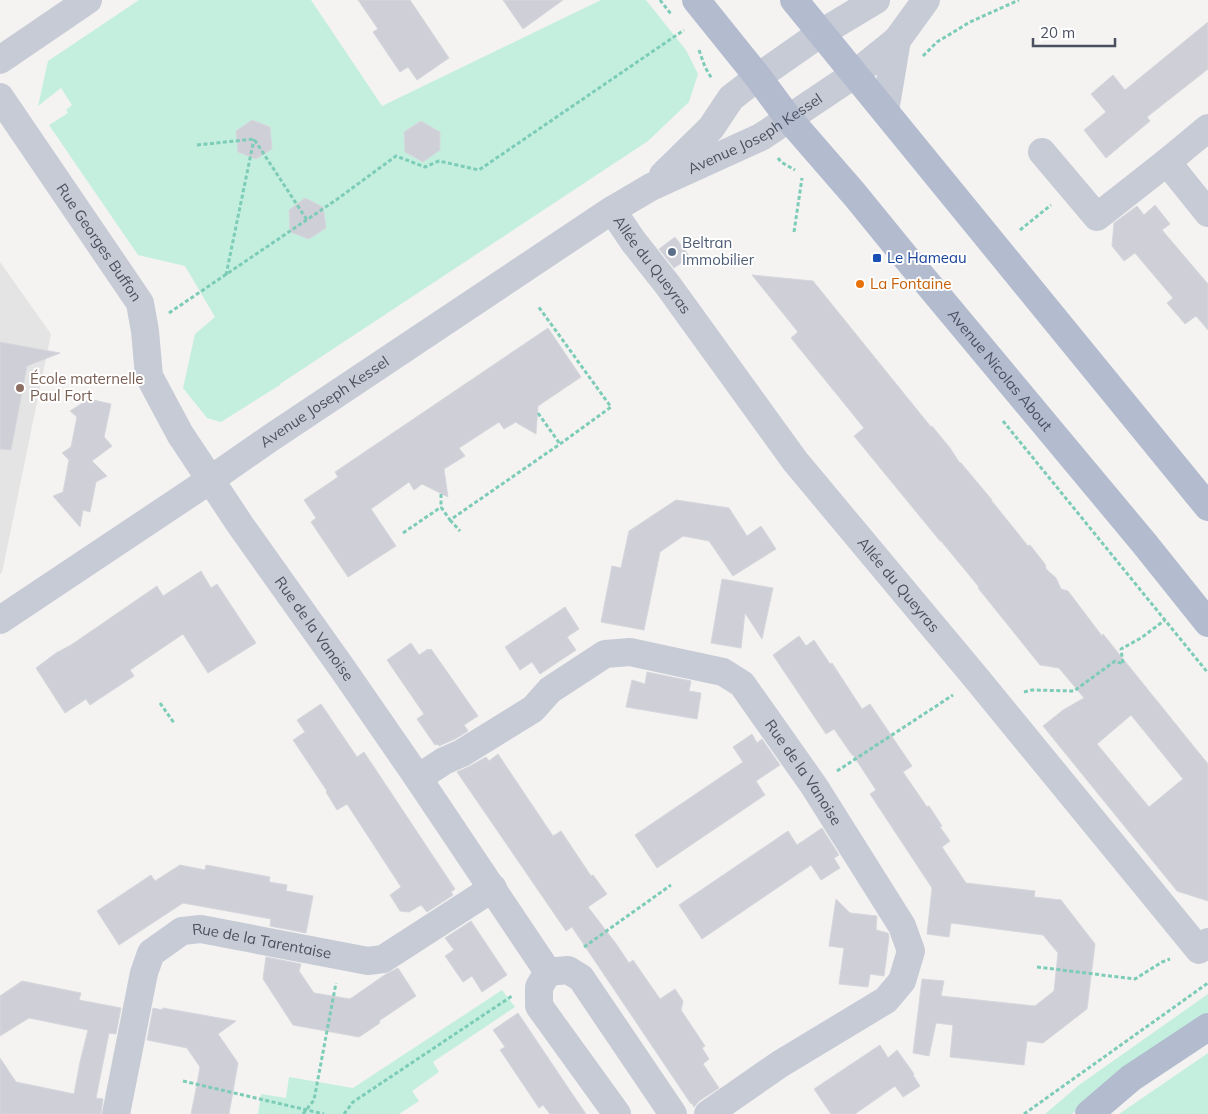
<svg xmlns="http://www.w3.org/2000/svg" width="1208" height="1114" font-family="Mulish,sans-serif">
  <rect width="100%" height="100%" fill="#f4f3f2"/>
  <polygon fill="#e5e4e4" points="0,262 51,334 2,573 0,574"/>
  <g fill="#c4efde">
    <polygon points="139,0 311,0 382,106 601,0 646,0 686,50 698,74 689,102 648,141 280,384 280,385 221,422 207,418 183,388 195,334 215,317 185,266 138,255 49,125 68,113 66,110 72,105 61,88 38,106 48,61"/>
    <polygon points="502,990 515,1007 433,1062 439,1072 412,1091 419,1101 399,1114 258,1114 261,1094 286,1098 289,1077 353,1088"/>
    <polygon points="1208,994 1208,1017 1109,1083 1072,1114 1045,1114 1079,1085"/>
    <polygon points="1208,1053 1208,1114 1119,1114"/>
  </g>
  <g fill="#cfd0d7" stroke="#d6d7dd" fill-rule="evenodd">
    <polygon points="358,0 410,0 449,58 417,80 408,67 400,72 373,32 378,29"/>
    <polygon points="503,0 563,0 523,29"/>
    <polygon points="1208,22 1208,69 1147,117 1150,121 1106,158 1084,130 1106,112 1091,94 1113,75 1125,90"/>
    <polygon points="252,120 270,127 272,149 256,159 238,152 236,131"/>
    <polygon points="421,121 440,132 440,150 423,162 405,152 404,132"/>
    <polygon points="305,198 323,207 326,228 309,239 290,232 289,210"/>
    <polygon points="1155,205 1170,224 1162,230 1208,284 1208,330 1196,316 1185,324 1167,303 1173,298 1135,253 1124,261 1112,246 1114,223 1137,206 1144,215"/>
    <polygon points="675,237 690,257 674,268 659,249"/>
    <path d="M752,275L813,281L931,427L932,426L950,448L959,462L961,463L992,500H991L1028,546L1030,545L1045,564L1046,569L1056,578L1061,589L1068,591L1102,636L1103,634L1208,764V901L1177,891L1043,726L1063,710L1084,698L1059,668L1040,665L978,588L979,587L941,541H940L854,436L864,428L791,338L798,332ZM1131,715L1183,779L1149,807L1097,744Z"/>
    <polygon points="548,328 581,377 538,406 536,434 517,423 516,422 504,429 499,422 459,448 465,456 444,469 448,497 422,484 414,490 409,482 371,509 396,546 348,577 311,522 316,518 304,500 338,477 335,472"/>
    <polygon points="0,342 60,353 27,366 11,450 0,449"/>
    <polygon points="89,399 111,404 104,437 112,446 92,461 107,476 96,482 90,512 83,510 80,527 53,496 63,492 69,460 62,453 71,447 77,417 70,411"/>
    <polygon points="676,500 729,508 747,536 761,526 776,549 733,576 709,541 683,536 660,552 644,630 601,622 612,566 621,568 629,531"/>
    <polygon points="201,571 211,588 217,584 256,643 208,673 183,634 130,670 134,676 90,705 86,699 65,713 36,668 56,653 71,645 157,586 163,596"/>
    <polygon points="722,579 773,588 762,639 745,613 741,648 711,643"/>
    <polygon points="565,607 579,629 567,637 576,650 540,674 532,662 520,670 505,647"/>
    <polygon points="799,636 806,646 814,640 830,664 832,663 862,709 870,704 912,766 903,772 927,807 929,806 942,826 940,827 950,841 942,847 966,883 1035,891 1034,897 1061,900 1095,944 1087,1009 1043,1043 1027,1041 1024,1065 950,1057 953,1025 936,1023 929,1056 913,1053 922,979 944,981 941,996 1035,1006 1054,991 1058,953 1043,935 951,923 949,937 927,934 932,888 870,794 876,790 853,755 852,755 834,729 826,734 773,655"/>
    <polygon points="411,643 419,655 428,649 429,650 431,649 478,716 464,725 468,731 455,739 439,746 438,744 435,745 417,719 424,714 387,660"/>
    <polygon points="647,672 691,681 689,691 701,693 697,719 626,707 632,680 645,684"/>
    <polygon points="321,704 357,757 364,752 455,889 451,892 453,895 427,912 421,905 409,912 400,911 390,895 401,887 347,804 337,810 326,792 327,791 293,740 305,732 297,720"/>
    <polygon points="752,734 757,743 762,739 780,765 756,781 765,795 657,868 635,835 743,762 733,747"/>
    <polygon points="498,754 553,836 561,831 591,876 593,875 607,894 588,907 617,945 629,963 633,960 660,999 675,989 683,1001 681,1010 705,1046 702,1048 709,1059 703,1064 719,1088 699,1101 694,1107 692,1103 691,1104 572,927 566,931 457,772 470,766 486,757 489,761"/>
    <polygon points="822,828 839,855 834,858 840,868 821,880 811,865 702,939 679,905 788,831 797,845"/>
    <polygon points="180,865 205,870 206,865 270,877 269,882 287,885 286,891 313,896 306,933 270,926 271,919 183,903 119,945 97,911 151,875 155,881"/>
    <polygon points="836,899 850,913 877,916 876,930 888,933 889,937 884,976 870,974 868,987 839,984 844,948 829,946"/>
    <polygon points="471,921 507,975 482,992 472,976 463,982 445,956 454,950 445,938"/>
    <polygon points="266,957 301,964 299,971 314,993 350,999 386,974 398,968 416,996 379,1021 380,1023 359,1037 293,1025 263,979"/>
    <polygon points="22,981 81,993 79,1000 121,1008 116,1034 109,1033 96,1098 103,1099 101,1114 0,1114 0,1058 16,1082 74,1094 80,1062 88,1030 29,1018 0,1036 0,996"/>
    <polygon points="153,1008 162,1010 163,1008 236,1021 218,1034 238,1063 229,1114 191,1114 196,1089 200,1067 187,1048 147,1040"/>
    <polygon points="518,1013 569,1089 586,1114 550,1114 543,1105 539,1108 500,1050 505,1047 493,1030"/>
    <polygon points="880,1045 888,1058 897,1050 914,1074 913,1075 920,1086 903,1097 895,1086 855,1114 831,1114 814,1089"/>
  </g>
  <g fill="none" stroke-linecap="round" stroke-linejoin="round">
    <g stroke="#7cccb7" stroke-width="3" stroke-dasharray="4 2.5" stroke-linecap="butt">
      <polyline points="660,0 671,14"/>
      <polyline points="699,50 705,67 712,79"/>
      <polyline points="923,56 937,42 970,22 1019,0"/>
      <polyline points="197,145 254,139 307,220"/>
      <polyline points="778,158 781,162 795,170"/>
      <polyline points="1020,230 1051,205"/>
      <polyline points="794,232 802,178"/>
      <polyline points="226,275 254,139"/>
      <polyline points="169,313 336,200 396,156 425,167 439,161 479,170 684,30"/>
      <polyline points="538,413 560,444"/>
      <polyline points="1003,421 1208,673"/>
      <polyline points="441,494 441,507 450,520 560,444 611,407 538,306"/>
      <polyline points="450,520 460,531"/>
      <polyline points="403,533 441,507"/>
      <polyline points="1024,692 1032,690 1074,691 1115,661 1123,664 1121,649 1141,638 1165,620"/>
      <polyline points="160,703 174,723"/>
      <polyline points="837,771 953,695"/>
      <polyline points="584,947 671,885"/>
      <polyline points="1037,967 1135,979 1162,962 1170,959"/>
      <polyline points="183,1081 324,1114"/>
      <polyline points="303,1114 314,1100 336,983"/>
      <polyline points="344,1114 353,1102 512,996"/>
      <polyline points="1024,1114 1208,983"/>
    </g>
    <g stroke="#c7cbd6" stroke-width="28">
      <polyline points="0,60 88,0"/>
      <path id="s1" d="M0,97L140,303L145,331L149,376L180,434L241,526L342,668L418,778L548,972"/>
      <polyline points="885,111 897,40 926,0"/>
      <polyline points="1208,128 1167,162 1208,213"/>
      <polyline points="1042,152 1097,217 1167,162"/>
      <polyline points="663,175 711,128 731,98 758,77 821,33 876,0"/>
      <path id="s2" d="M612,210L633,241L667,284L795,461L977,679L1199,950L1208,942"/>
      <path id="s3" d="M0,620L210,480L269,439L612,210L651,187L761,137L855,74L897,40"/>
      <path id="s4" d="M418,778L444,761L462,753L533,709L550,690L605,654L630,652L723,672L742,684L814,786L902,926L911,951L902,981L886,1000L780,1064L708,1114"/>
      <polyline points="548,972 568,970 581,978 673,1114"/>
      <polyline points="548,972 539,987 539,1006 617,1114"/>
      <path id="s5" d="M116,1114L144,973L151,953L182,931L201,929L368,961L383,959L493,888"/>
    </g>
    <g stroke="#b3bbcf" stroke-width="28">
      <path id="s6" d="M696,0L758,77L789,119L855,195L908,260L1144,543L1208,623"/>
      <polyline points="794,0 1208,507"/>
      <polyline points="1089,1114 1131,1078 1208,1027"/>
    </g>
  </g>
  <circle fill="#5c6f8a" stroke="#fff" stroke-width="2" cx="672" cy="252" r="5"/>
  <rect fill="#1a4fb4" stroke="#fff" stroke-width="2" x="872" y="253" width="10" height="10" rx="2.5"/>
  <circle fill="#e8710a" stroke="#fff" stroke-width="2" cx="860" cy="284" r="5"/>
  <circle fill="#8d6e63" stroke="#fff" stroke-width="2" cx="20" cy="388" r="5"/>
  <g text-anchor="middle" stroke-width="4" stroke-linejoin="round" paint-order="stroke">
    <g font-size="15" fill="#4a505f" stroke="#fff">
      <text dy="5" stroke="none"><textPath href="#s3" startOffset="899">Avenue Joseph Kessel</textPath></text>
      <text dy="5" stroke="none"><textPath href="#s1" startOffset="176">Rue Georges Buffon</textPath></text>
      <text dy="5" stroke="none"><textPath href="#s2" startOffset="68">Allée du Queyras</textPath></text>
      <text dy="5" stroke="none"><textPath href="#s6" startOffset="479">Avenue Nicolas About</textPath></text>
      <text dy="5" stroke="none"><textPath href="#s3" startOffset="391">Avenue Joseph Kessel</textPath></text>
      <text dy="5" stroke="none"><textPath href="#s2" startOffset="472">Allée du Queyras</textPath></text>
      <text dy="5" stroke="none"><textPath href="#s1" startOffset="625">Rue de la Vanoise</textPath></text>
      <text dy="5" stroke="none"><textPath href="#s4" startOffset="476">Rue de la Vanoise</textPath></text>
      <text dy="5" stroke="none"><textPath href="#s5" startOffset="284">Rue de la Tarentaise</textPath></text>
    </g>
    <g font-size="15" fill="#4e5e75" stroke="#fff" text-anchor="start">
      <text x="682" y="248">Beltran<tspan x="682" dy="17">Immobilier</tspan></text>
    </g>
    <g font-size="15" fill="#164399" stroke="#fff" text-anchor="start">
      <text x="887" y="263">Le Hameau</text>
    </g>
    <g font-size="15" fill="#c56008" stroke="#fff" text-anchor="start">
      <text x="870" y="289">La Fontaine</text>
    </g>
    <g font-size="15" fill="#785e54" stroke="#fff" text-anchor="start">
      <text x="30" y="384">École maternelle<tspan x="30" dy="17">Paul Fort</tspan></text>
    </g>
  </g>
  <path d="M1033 38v8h82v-8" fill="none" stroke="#4a505f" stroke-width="2.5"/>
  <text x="1040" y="38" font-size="15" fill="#4a505f" stroke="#ffffff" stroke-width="4" paint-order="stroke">20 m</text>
</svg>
